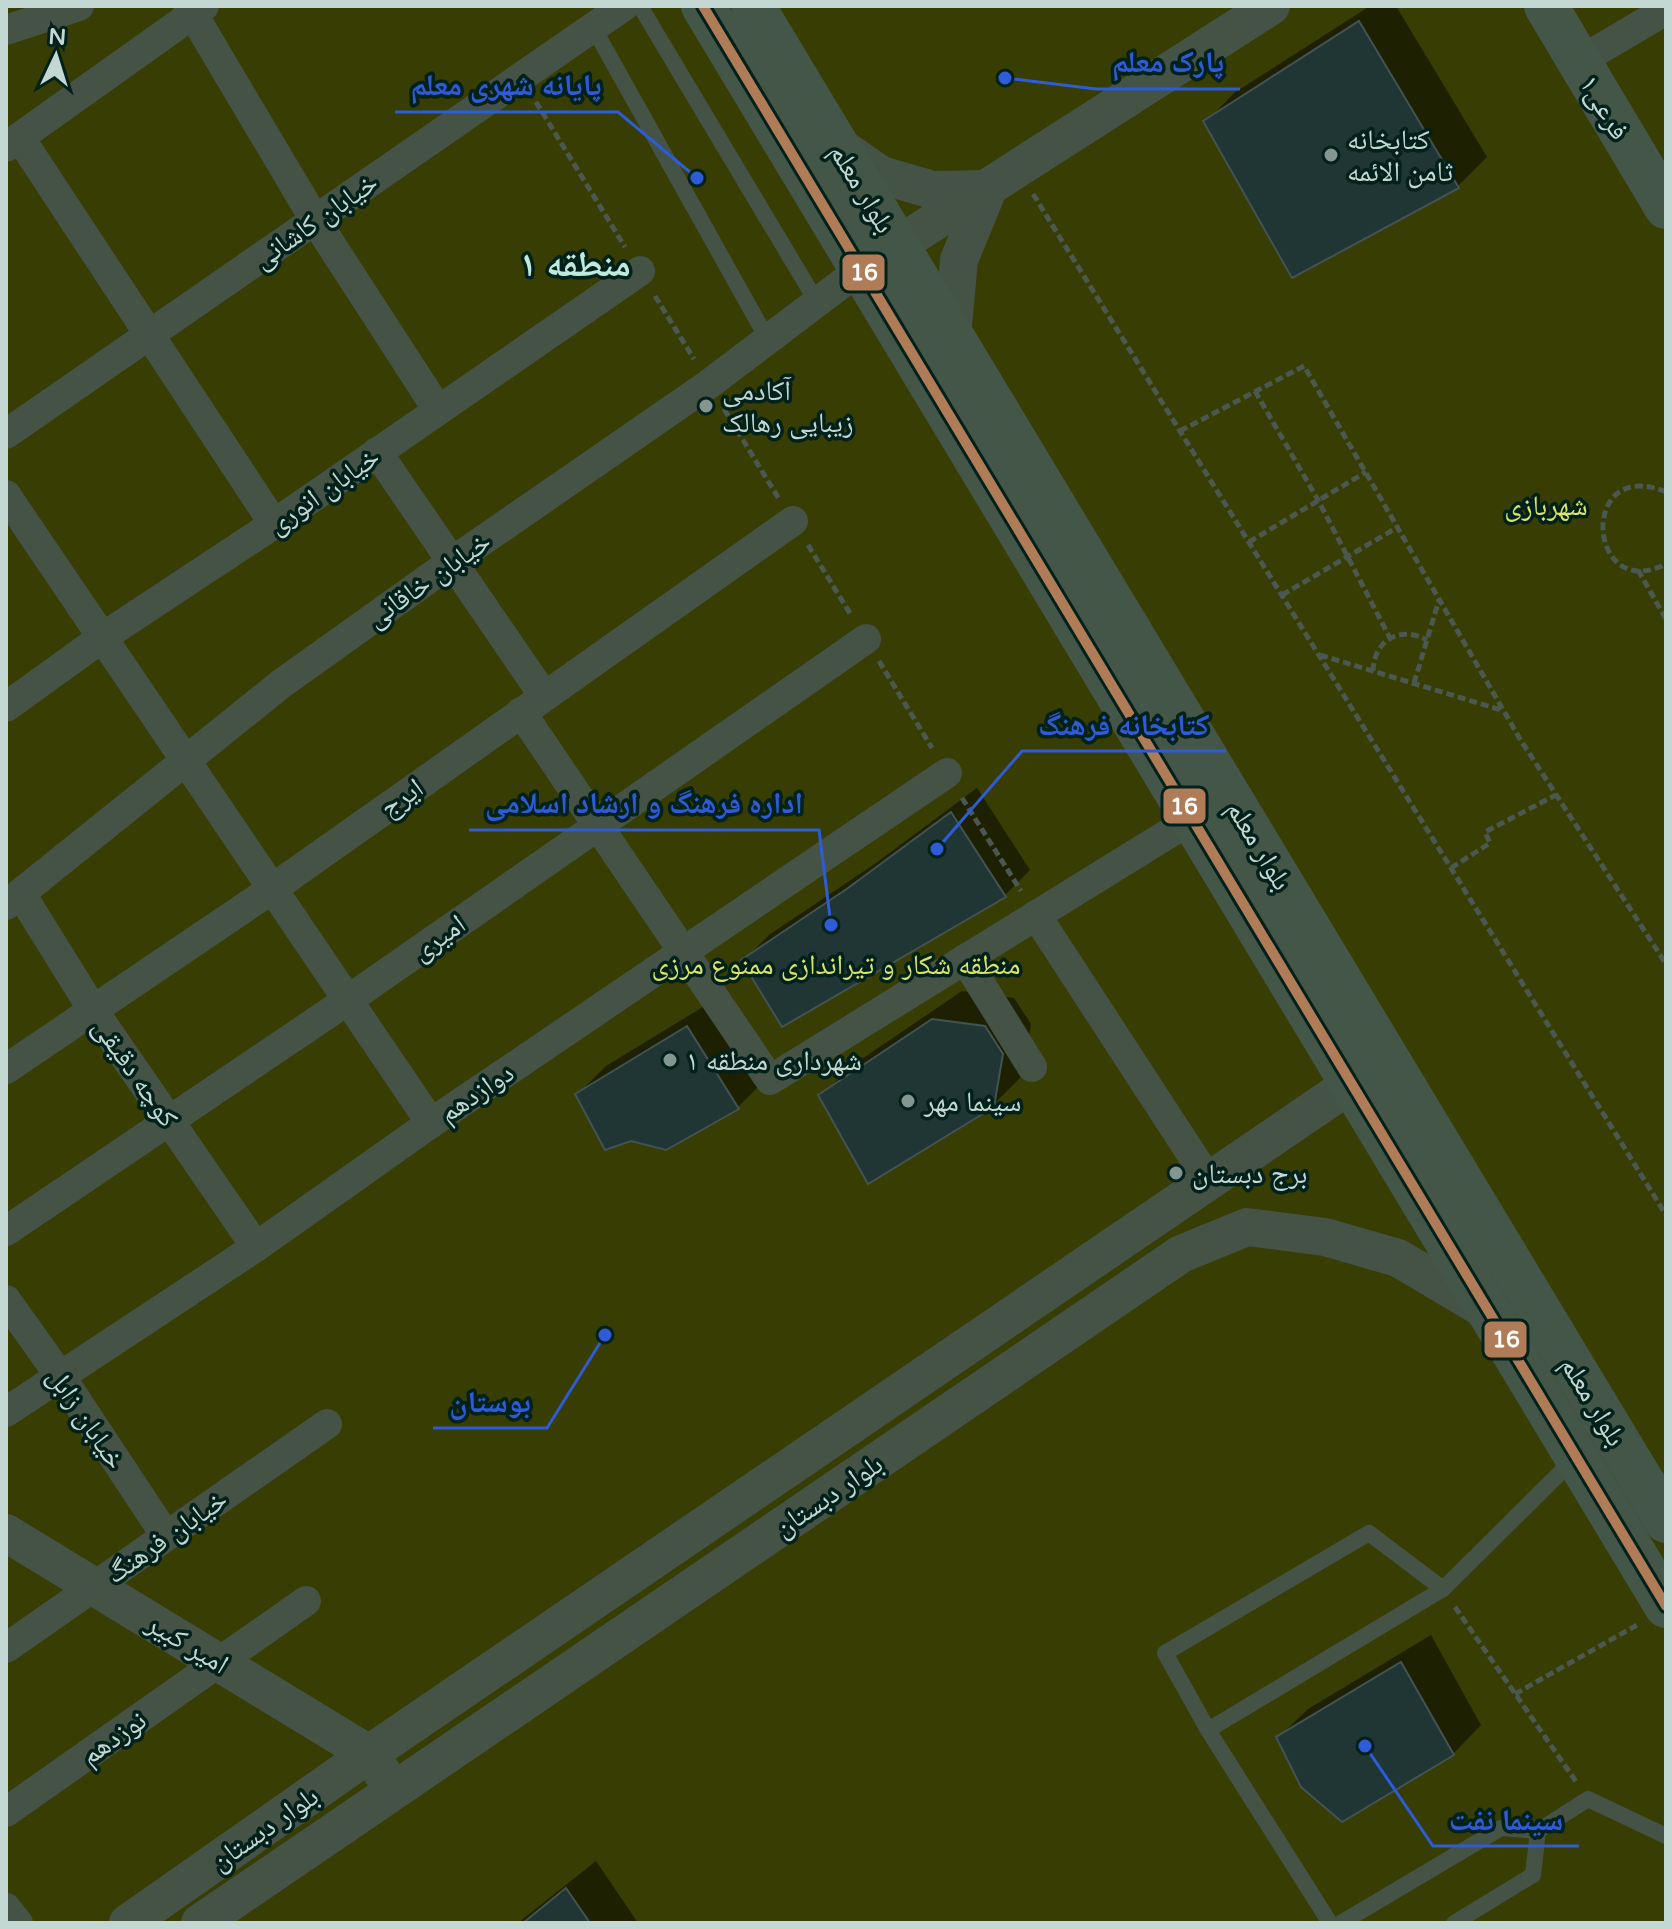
<svg xmlns="http://www.w3.org/2000/svg" width="1672" height="1929" font-family="'Varela Round','Noto Naskh Arabic',sans-serif">
  <rect width="100%" height="100%" fill="#0a1a17"/>
  <rect fill="#373d03" x="6" y="6" width="1660" height="1917"/>
  <g fill="#0007">
    <polygon points="1370,6 1396,6 1487,157 1458,186 1293,276 1206,122 1234,93"/>
    <polygon points="977,788 1030,870 1005,895 782,1024 744,960 769,935 876,863"/>
    <polygon points="962,991 1014,998 1031,1024 1022,1076 992,1106 821,1096 850,1067"/>
    <polygon points="716,999 766,1079 738,1107 578,1094 606,1066"/>
    <polygon points="1431,1635 1481,1725 1453,1754 1279,1737 1308,1709"/>
    <polygon points="596,1861 638,1923 518,1923"/>
  </g>
  <g fill="#1f3635" stroke="#435252" stroke-width="2">
    <polygon points="1359,21 1459,188 1292,278 1203,121"/>
    <polygon points="951,812 1006,897 782,1027 741,960 848,888"/>
    <polygon points="932,1019 985,1026 1003,1054 994,1107 868,1184 818,1095"/>
    <polygon points="687,1026 739,1109 666,1150 631,1141 605,1150 575,1094"/>
    <polygon points="1401,1662 1454,1755 1342,1822 1301,1787 1276,1737"/>
    <polygon points="566,1888 590,1923 523,1923"/>
  </g>
  <g fill="none" stroke-linecap="round" stroke-linejoin="round">
    <g stroke="#4b5850" stroke-width="5" stroke-dasharray="8 4" stroke-linecap="butt">
      <polyline points="536,102 625,247"/>
      <polyline points="1033,194 1666,1215"/>
      <polyline points="655,296 694,359"/>
      <polyline points="1255,391 1318,500 1390,638"/>
      <polyline points="724,409 779,499"/>
      <polyline points="1180,431 1304,366 1520,739 1666,964"/>
      <path d="M1666,492C1577,455 1587,605 1666,564"/>
      <polyline points="1249,542 1366,472"/>
      <polyline points="808,545 851,615"/>
      <polyline points="1638,570 1666,619"/>
      <polyline points="1282,595 1398,527"/>
      <polyline points="1320,655 1501,710"/>
      <polyline points="879,661 932,748"/>
      <path d="M1373,671C1374,640 1400,625 1427,640"/>
      <polyline points="1414,683 1439,600"/>
      <polyline points="962,798 1021,891"/>
      <polyline points="1451,868 1490,843 1485,832 1556,795"/>
      <polyline points="1455,1607 1577,1783"/>
      <polyline points="1515,1694 1637,1625"/>
    </g>
    <g stroke="#455347" stroke-width="16">
      <polyline points="640,6 818,304"/>
      <polyline points="593,27 768,340"/>
      <polyline points="1208,1730 1165,1653 1369,1533 1443,1589 1575,1458"/>
      <polyline points="1330,1923 1208,1730 1443,1589"/>
      <polyline points="1341,1923 1501,1828 1538,1831 1588,1799 1666,1836"/>
      <polyline points="1454,1923 1533,1875 1538,1831"/>
    </g>
    <g stroke="#455347" stroke-width="30">
      <polyline points="188,6 315,220 438,410"/>
      <polyline points="6,30 79,6"/>
      <polyline points="1578,62 1666,10"/>
      <polyline points="20,138 274,524"/>
      <polyline points="6,147 204,6"/>
      <polyline points="6,434 624,6"/>
      <polyline points="377,452 544,696"/>
      <polyline points="6,495 431,1123"/>
      <polyline points="6,707 103,637 274,524 640,271"/>
      <polyline points="521,712 770,1080 1192,819"/>
      <polyline points="21,894 93,1010 256,1247"/>
      <polyline points="6,905 281,684 453,561 709,384 861,269"/>
      <polyline points="1036,915 1209,1181"/>
      <polyline points="965,959 1032,1067"/>
      <polyline points="6,1069 272,889 793,521"/>
      <polyline points="6,1231 348,1000 866,639"/>
      <polyline points="6,1300 65,1383 166,1536"/>
      <polyline points="6,1412 256,1247 431,1123 947,773"/>
      <polyline points="6,1648 327,1424"/>
      <polyline points="6,1812 306,1601"/>
      <polyline points="6,1908 18,1923"/>
    </g>
    <g stroke="#455347" stroke-width="38">
      <polyline points="838,145 881,175 933,190 988,189"/>
      <polyline points="873,261 1271,6"/>
      <polyline points="952,336 959,260 988,189"/>
      <polyline points="6,1533 369,1754 383,1774"/>
      <polyline points="128,1923 369,1754 1376,1067"/>
      <polyline points="200,1923 1181,1254 1247,1227 1325,1237 1398,1258 1489,1312"/>
    </g>
    <g stroke="#435647" stroke-width="44">
      <polyline points="703,6 1666,1606"/>
      <polyline points="753,6 1666,1521"/>
      <polyline points="1546,6 1666,207"/>
    </g>
    <g stroke="#03211b" stroke-width="16">
      <polyline id="bus-1" points="703,6 1666,1606"/>
    </g>
    <use href="#bus-1" stroke="#b07c57" stroke-width="10"/>
  </g>
  <g fill="#839691" stroke="#03211b" stroke-width="3">
    <circle cx="1331" cy="155" r="8"/>
    <circle cx="706" cy="406" r="8"/>
    <circle cx="670" cy="1060" r="8"/>
    <circle cx="908" cy="1101" r="8"/>
    <circle cx="1176" cy="1173" r="8"/>
  </g>
  <g text-anchor="middle" stroke-width="7" stroke-linejoin="round" paint-order="stroke">
    <g font-size="28" fill="#c4d8d3" stroke="#03211b">
      <text transform="translate(1605 107) rotate(59)" y="10">فرعی۱</text>
      <text transform="translate(863 188) rotate(59)" y="10">بلوار معلم</text>
      <text transform="translate(315 220) rotate(-35)" y="10">خیابان کاشانی</text>
      <text transform="translate(323 490) rotate(-35)" y="10">خیابان انوری</text>
      <text transform="translate(428 579) rotate(-35)" y="10">خیابان خاقانی</text>
      <text transform="translate(401 797) rotate(-35)" y="10">ایرج</text>
      <text transform="translate(1260 845) rotate(59)" y="10">بلوار معلم</text>
      <text transform="translate(438 937) rotate(-35)" y="10">امیری</text>
      <text transform="translate(136 1072) rotate(55)" y="10">کوچه دقیقی</text>
      <text transform="translate(476 1092) rotate(-34)" y="10">دوازدهم</text>
      <text transform="translate(1594 1401) rotate(59)" y="10">بلوار معلم</text>
      <text transform="translate(87 1418) rotate(56)" y="10">خیابان زابل</text>
      <text transform="translate(828 1495) rotate(-34)" y="10">بلوار دبستان</text>
      <text transform="translate(166 1536) rotate(-35)" y="10">خیابان فرهنگ</text>
      <text transform="translate(188 1643) rotate(31)" y="10">امیر کبیر</text>
      <text transform="translate(113 1737) rotate(-35)" y="10">نوزدهم</text>
      <text transform="translate(264 1828) rotate(-35)" y="10">بلوار دبستان</text>
    </g>
    <g font-size="28" fill="#c4d8d3" stroke="#03211b" text-anchor="start">
      <text x="1347" y="149">کتابخانه<tspan x="1347" dy="32">ثامن الائمه</tspan></text>
      <text x="722" y="400">آکادمی<tspan x="722" dy="32">زیبایی رهالک</tspan></text>
      <text x="686" y="1070">شهرداری منطقه ۱</text>
      <text x="924" y="1111">سینما مهر</text>
      <text x="1192" y="1183">برج دبستان</text>
    </g>
    <g font-size="28" fill="#dae46a" stroke="#03211b">
      <text x="1546" y="515">شهربازی</text>
      <text x="836" y="974">منطقه شکار و تیراندازی ممنوع مرزی</text>
    </g>
    <g font-size="36" font-weight="bold" fill="#bfeade" stroke="#03211b">
      <text x="575" y="276">منطقه ۱</text>
    </g>
  </g>
  <path fill="none" stroke="#2e5cd8" stroke-width="3" d="M1005 78L1096 89H1240M697 178L618 112H395M937 849L1022 751H1226M831 925L819 830H469M605 1335L547 1428H433M1365 1746L1433 1846H1579"/>
  <g fill="#2e5cd8" stroke="#03211b" stroke-width="3">
    <circle cx="1005" cy="78" r="8"/>
    <circle cx="697" cy="178" r="8"/>
    <circle cx="937" cy="849" r="8"/>
    <circle cx="831" cy="925" r="8"/>
    <circle cx="605" cy="1335" r="8"/>
    <circle cx="1365" cy="1746" r="8"/>
  </g>
  <g font-size="30" text-anchor="middle" font-weight="bold" fill="#2e5cd8" stroke="#03211b" stroke-width="7" stroke-linejoin="round" paint-order="stroke">
    <text x="1168" y="72">پارک معلم</text>
    <text x="506" y="95">پایانه شهری معلم</text>
    <text x="1124" y="735">کتابخانه فرهنگ</text>
    <text x="644" y="813">اداره فرهنگ و ارشاد اسلامی</text>
    <text x="490" y="1412">بوستان</text>
    <text x="1506" y="1830">سینما نفت</text>
  </g>
  <g stroke="#03211b" stroke-width="3">
    <rect x="841" y="253" width="45" height="39" rx="8" fill="#b07c57"/>
    <rect x="1162" y="787" width="45" height="38" rx="8" fill="#b07c57"/>
    <rect x="1483" y="1320" width="45" height="39" rx="8" fill="#b07c57"/>
  </g>
  <g font-size="22" text-anchor="middle" font-weight="bold" fill="#fff">
    <text x="864" y="280">16</text>
    <text x="1184" y="814">16</text>
    <text x="1506" y="1347">16</text>
  </g>
  <rect width="1672" height="1929" fill="none" stroke="#c4d8d3" stroke-width="16"/>
  <g transform="translate(56 56) rotate(4)" stroke="#03211b" stroke-width="6" paint-order="stroke">
  <path d="M0-6L14 30L0 20L-14 30Z" fill="#c4d8d3"/>
  <text y="-12" font-size="22" font-weight="bold" text-anchor="middle" fill="#c4d8d3">N</text>
  </g>
</svg>
